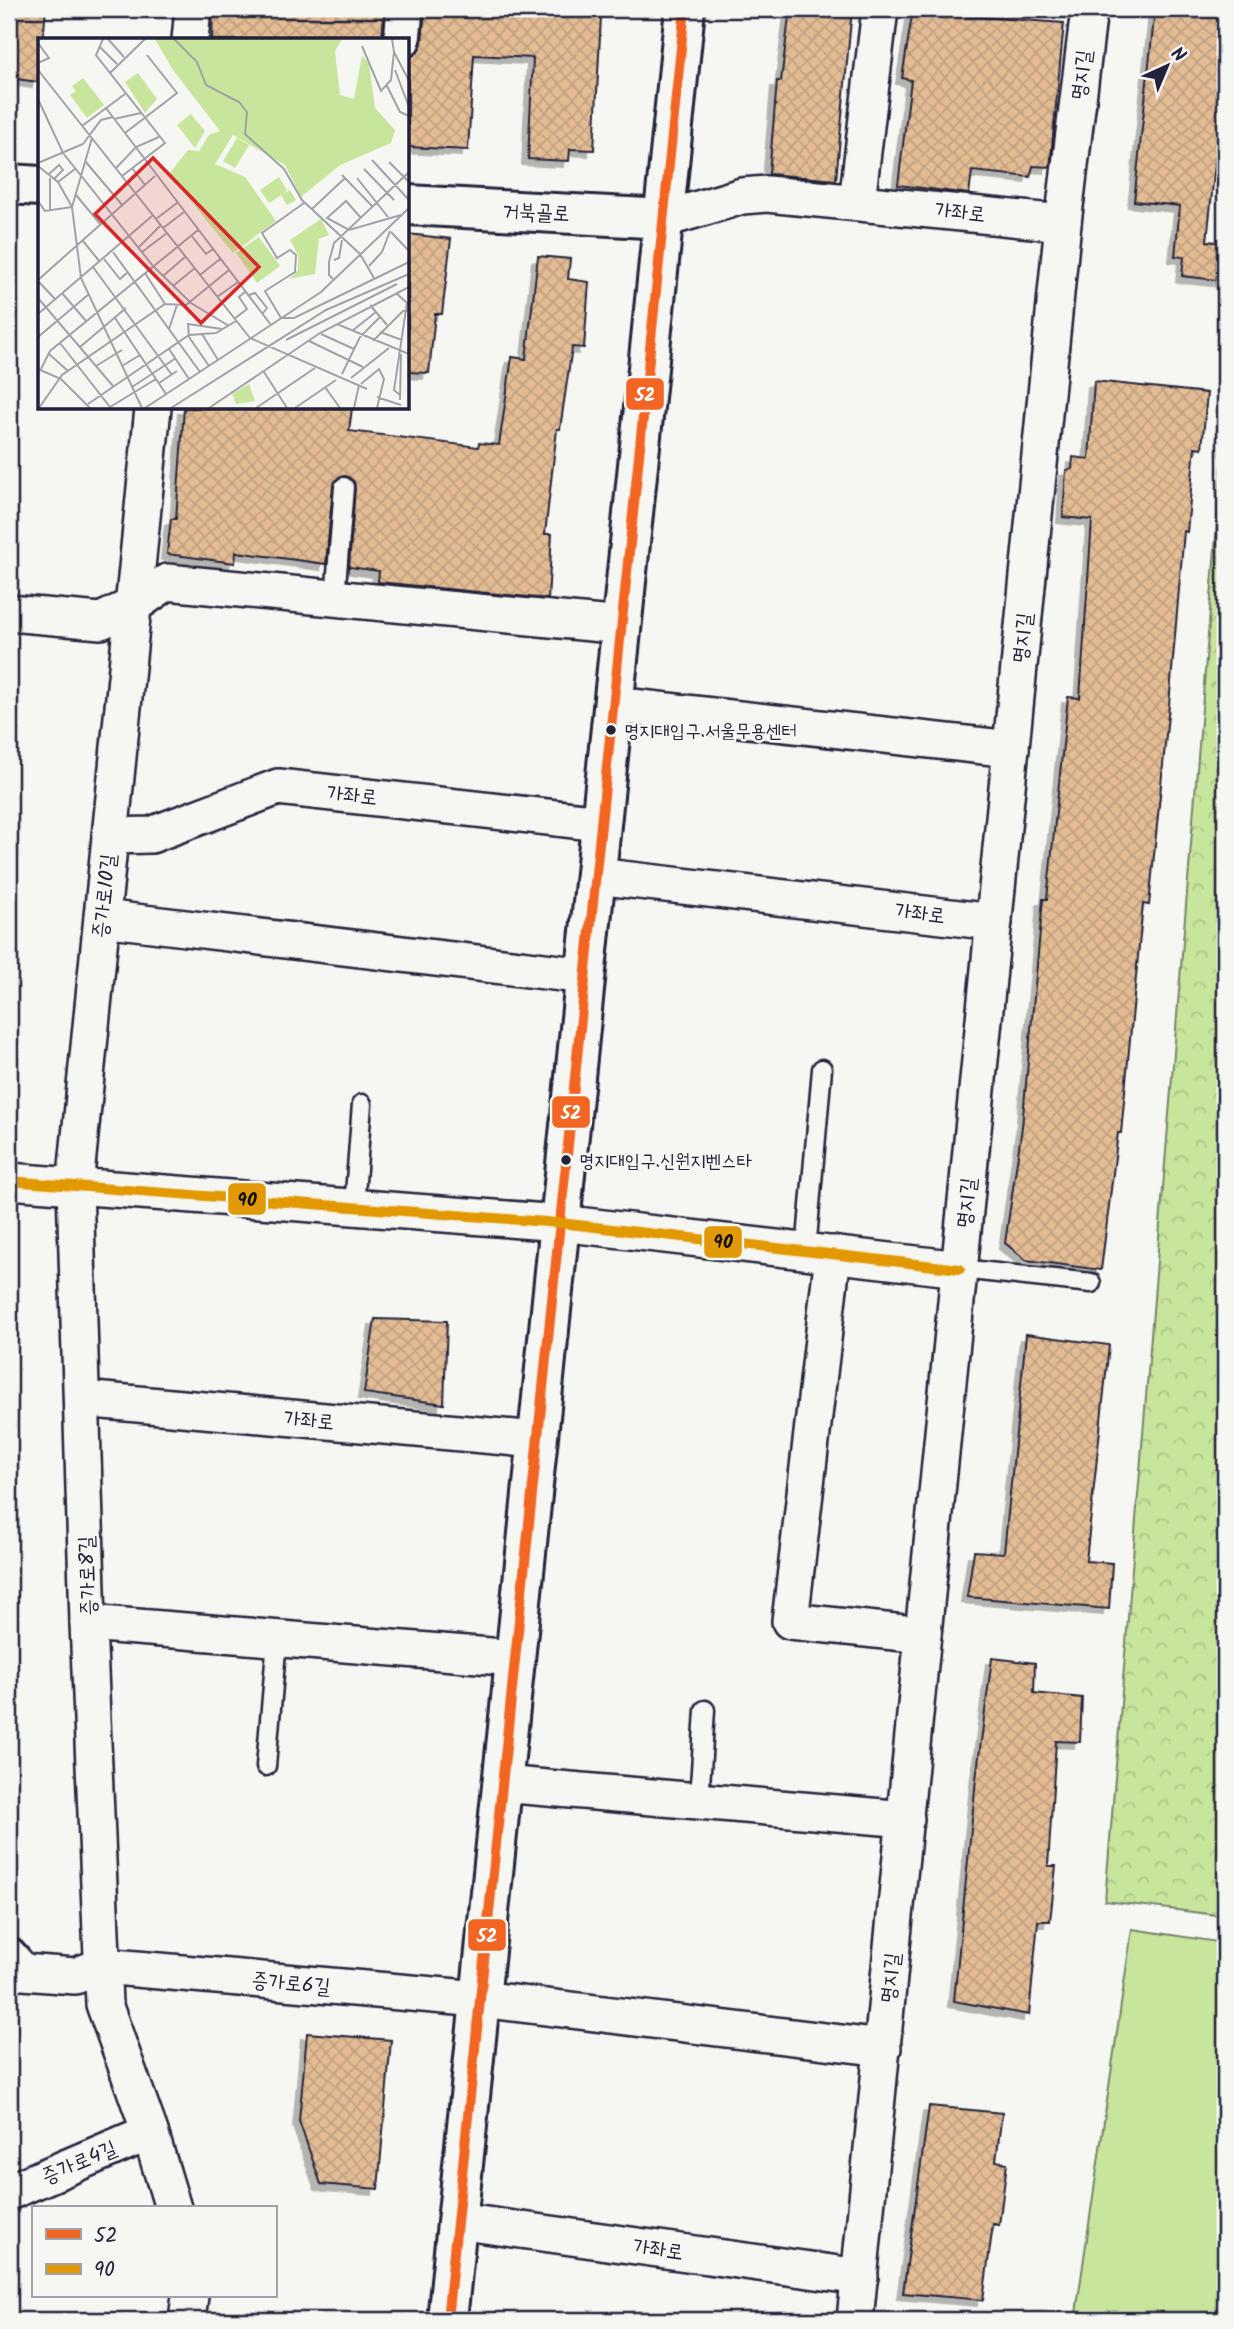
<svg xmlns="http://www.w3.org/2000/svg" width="1234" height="2329" font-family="Kalam,'Poor Story',sans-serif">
  <defs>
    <pattern id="forest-crowns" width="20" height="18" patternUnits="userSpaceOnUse" patternTransform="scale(1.75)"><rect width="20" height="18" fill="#c8e59c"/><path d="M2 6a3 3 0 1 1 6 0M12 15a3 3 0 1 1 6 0" fill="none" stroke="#acc487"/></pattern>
    <pattern id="building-cross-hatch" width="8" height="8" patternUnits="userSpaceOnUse" patternTransform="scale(1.75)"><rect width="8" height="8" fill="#e3bc94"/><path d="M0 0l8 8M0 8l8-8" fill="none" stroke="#c2a180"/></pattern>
    <filter id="shadow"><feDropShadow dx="-6" dy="6" stdDeviation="0" flood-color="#0004"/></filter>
  </defs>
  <rect width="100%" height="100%" fill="#f6f6f2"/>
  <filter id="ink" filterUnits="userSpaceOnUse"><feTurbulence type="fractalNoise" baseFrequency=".0143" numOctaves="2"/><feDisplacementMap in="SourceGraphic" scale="14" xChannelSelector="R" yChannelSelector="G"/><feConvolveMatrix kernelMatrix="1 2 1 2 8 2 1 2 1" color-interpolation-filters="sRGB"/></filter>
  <g filter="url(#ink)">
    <polygon fill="url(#forest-crowns)" stroke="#75846c" stroke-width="2" points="1225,426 1225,1916 1105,1901"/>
    <polygon fill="#c8e59c" stroke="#75846c" stroke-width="2" points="1132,1929 1225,1943 1225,2320 1075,2320"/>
    <g fill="url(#building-cross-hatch)" stroke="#22223b" stroke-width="2" filter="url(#shadow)">
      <polygon points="9,9 46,9 43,40 40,40 38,82 9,78"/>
      <polygon points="213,9 300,9 384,13 382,40 212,40"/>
      <polygon points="425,9 500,9 601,16 594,150 570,149 569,161 528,159 533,58 474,55 468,150 408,147 408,59 418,52 422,43"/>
      <polygon points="790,9 852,9 836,180 769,174 777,81 781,81"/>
      <polygon points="913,9 967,9 966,16 1064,23 1050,167 1033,166 1030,177 972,171 969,194 898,185 911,80 902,78"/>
      <polygon points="1155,9 1225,9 1225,68 1207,241 1225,243 1225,281 1182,276 1184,257 1175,256 1180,206 1134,201"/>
      <polygon points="408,234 451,239 442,314 435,314 429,373 408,372"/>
      <polygon points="538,256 570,259 568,279 589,282 584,348 572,347 560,429 557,429 545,534 552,534 548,599 378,582 379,571 349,567 355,488 354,482 346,476 339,477 333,486 326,564 236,552 235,563 167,554 171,519 176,519 184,408 352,408 349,431 478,447 479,443 499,445 512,357 526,359"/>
      <polygon points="1094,381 1207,393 1202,448 1195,447 1187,532 1184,531 1169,705 1149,905 1143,904 1121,1133 1118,1133 1101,1270 1026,1260 1005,1243 1022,1127 1043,899 1047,899 1068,697 1080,698 1092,520 1063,517 1066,470 1072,469 1073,457 1089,459"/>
      <polygon points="375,1319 447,1321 444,1404 364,1393"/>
      <polygon points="1026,1334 1109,1345 1086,1561 1112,1563 1109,1609 967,1597 974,1551 1004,1553"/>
      <polygon points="992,1658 1035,1663 1034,1693 1082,1698 1080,1742 1056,1741 1048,1866 1056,1866 1050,1921 1038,1921 1029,2015 954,2001 976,1779"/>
      <polygon points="307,2033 391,2040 378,2189 321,2184 299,2121"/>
      <polygon points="929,2106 1002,2113 996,2161 1007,2163 999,2225 993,2224 983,2300 903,2293"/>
    </g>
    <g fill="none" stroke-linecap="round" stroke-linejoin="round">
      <g stroke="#22223b" stroke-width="23">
        <g id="service">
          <polyline points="335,598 344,487"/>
          <polyline points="354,1207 362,1104"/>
          <polyline points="806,1251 822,1069"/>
          <polyline points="960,1269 1091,1283"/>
          <polyline points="266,1766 277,1639"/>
          <polyline points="699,1801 705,1710"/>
        </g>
      </g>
      <g stroke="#22223b" stroke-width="40">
        <g id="minor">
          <polyline points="190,40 193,9"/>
          <polyline points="402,40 405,9"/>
          <polyline points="857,202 880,9"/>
          <polyline points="665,219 742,196 767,194 1063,223"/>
          <polyline points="153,408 75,1186 88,1623 104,2004 150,2132 173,2208"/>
          <polyline points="9,613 101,621 134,605 167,582 622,626"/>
          <polyline points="614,705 1011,749"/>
          <polyline points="110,836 151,835 278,787 601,823"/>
          <polyline points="596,876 994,922"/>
          <polyline points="102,918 586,976"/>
          <polyline points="9,1181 560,1223 960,1269"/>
          <polyline points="833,1254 790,1621 923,1635"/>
          <polyline points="82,1399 537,1440"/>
          <polyline points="88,1623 515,1658"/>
          <polyline points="501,1784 906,1819"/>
          <polyline points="9,1956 23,1972 75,1976 102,1966 480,1999 883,2048"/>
          <polyline points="9,2192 150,2132"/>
          <polyline points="457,2221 860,2277"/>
          <polyline points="187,2320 190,2296"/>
          <polyline points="855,2320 1063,223 1089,9"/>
        </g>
      </g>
      <g stroke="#22223b" stroke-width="44">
        <g id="tertiary">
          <polyline points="9,184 40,186"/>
          <polyline points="408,205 665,219"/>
        </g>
      </g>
      <g stroke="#22223b" stroke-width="44">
        <polyline id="secondary" points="447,2320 685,9"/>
      </g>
      <use href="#service" stroke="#f6f6f2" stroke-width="18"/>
      <use href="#minor" stroke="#f6f6f2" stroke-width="35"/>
      <use href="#tertiary" stroke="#f6f6f2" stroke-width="38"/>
      <use href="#secondary" stroke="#f6f6f2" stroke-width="38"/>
      <g stroke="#f6f6f2" stroke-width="16">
        <polyline id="bus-1" points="447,2320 685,9"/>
      </g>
      <g stroke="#f6f6f2" stroke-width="16">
        <polyline id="bus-2" points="9,1181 560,1223 960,1269"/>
      </g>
      <use href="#bus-1" stroke="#f26522" stroke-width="10"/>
      <use href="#bus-2" stroke="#e29906" stroke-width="10"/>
    </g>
  </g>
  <g fill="#22223b" stroke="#f6f6f2" stroke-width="2.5">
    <circle cx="611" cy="730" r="6"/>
    <circle cx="566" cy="1160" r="6"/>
  </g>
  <g text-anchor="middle" stroke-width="5" stroke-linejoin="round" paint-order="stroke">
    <g font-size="19" fill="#22223b" stroke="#f6f6f2" text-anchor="start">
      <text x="624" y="737">명지대입구.서울무용센터</text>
      <text x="579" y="1167">명지대입구.신원지벤스타</text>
    </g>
    <g font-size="21" fill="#22223b" stroke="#f6f6f2">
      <text transform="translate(1081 75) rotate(-83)" y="7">명지길</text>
      <text transform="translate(536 212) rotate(3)" y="7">거북골로</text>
      <text transform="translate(960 212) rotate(6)" y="7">가좌로</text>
      <text transform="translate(1022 638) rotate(-84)" y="7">명지길</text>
      <text transform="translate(352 795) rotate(6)" y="7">가좌로</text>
      <text transform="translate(104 896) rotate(-84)" y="7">증가로10길</text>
      <text transform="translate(920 913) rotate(7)" y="7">가좌로</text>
      <text transform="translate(966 1203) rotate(-84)" y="7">명지길</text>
      <text transform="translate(309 1420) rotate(5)" y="7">가좌로</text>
      <text transform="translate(87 1576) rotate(-92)" y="7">증가로8길</text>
      <text transform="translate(890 1978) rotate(-84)" y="7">명지길</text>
      <text transform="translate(291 1983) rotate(5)" y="7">증가로6길</text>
      <text transform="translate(79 2162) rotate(-23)" y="7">증가로4길</text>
      <text transform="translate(658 2249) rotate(8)" y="7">가좌로</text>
    </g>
  </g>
  <g transform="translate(38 38)">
    <rect width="371" height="371" fill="#f6f6f2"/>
    <path d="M117,1H304L297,13L302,57L316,61L324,18L331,25L337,70L357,92L353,105L302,127L263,159L247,127L195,97L177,126L207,139L238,183L195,215L131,136L150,112L161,113L171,97L182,93L135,32ZM283,181L291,197L281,201L277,236L251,241L260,232V217L252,202Z" fill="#c8e59c"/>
    <path d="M211,346L217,363L198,366L194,356Z" fill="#c8e59c"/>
    <path d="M100,35L119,61L107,75L87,44ZM45,40L66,67L49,80L32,57L38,53L34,48ZM153,76L167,93L157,110L139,87ZM199,100L211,107L197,130L185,123ZM241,139L249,152L245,156L252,152L258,162L249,167L243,157L231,165L222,152ZM221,199L242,228L219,245L198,215Z" fill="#c8e59c"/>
    <path d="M371,234V244L285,283L148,370H131L274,278Z" fill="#f6f6f2"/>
    <path fill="none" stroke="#a1a1a9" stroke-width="2" d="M65,1L58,17L127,105L84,138M70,1L86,19M136,1L159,24L168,47L201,64L209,74L207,96L246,131L264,162L322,216L336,240M354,1L356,14L371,43M0,5L11,20L0,25M61,8L79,26M324,8L343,53L353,42L356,14M0,32L212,300L329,351M357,32L371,69M72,35L107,1M349,48L362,74L371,78M0,61L25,115L115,228L153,265L191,288M68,70L233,287M76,81L103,75M44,88L87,56M87,95L139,55L109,17M334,122L371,162M47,123L85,168M351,124L371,144M0,125L45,106L63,82L75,79M0,128L20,144L34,169L43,240L104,370M78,130L98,109L121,99M94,130L107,147M326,131L356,162M11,136L21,127L25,132L16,141M304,137L334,168M319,140L350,179M20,144L37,131M38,157L63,187M0,163L7,173L34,169M34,169L54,100M274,171L307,140M12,172V140M323,180L308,163L289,180L311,192L363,177M118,181L139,165M125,190L146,174M353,194L371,213M153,197L168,216L175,211M45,203L62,224M100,210L123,187M75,214L162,334M104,214L129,195M66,221L82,241L90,234M296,222L301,220L304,202M331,228L344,214L352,193M55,229L134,337M107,235L127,266M162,237L182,221M125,238L147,219M0,242L117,138M296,242L291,237V224L296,205L371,134M0,243L17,261M135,248L157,230M24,255L48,283M358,255L369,265L356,352L362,357M211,257L217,255L229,270L225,275M179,259L200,244M0,260L75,348M332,267L349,287M0,276L114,178M77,280L128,356M243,280L227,253L257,234L258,217L252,212L239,220L224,195L266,165M243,280H256L371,224M196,281L209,271L201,259L208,253M299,286L371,316M131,291L139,267M314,293L338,274M342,294L364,302M164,296L180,322M283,296L316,311M0,299L51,256M248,302L359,246M271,303L325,329M335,303L365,273H371M22,305L72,369L118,341M42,309L88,270M131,311L151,341M11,316L30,333M58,328L84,312M84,328L102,317M171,328L151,299L150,286L184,291M0,331L23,341L52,370M3,331L12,313L160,192M226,334L249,370M304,336L322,299L342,279M313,340L351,310M121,345L139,333M323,346L341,331L346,341L339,370M94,349L138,320M287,349L302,370M339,359L363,367M362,362L363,316M50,366L151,297L178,295L198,283M1,370L24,337L127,266L148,267L191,232M107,370L283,254L371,170M133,370L288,272L371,236M171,370L282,295L371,249M218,370L277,330M257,370L298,342M316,370L321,347"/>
    <path fill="#d62828" fill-opacity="0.15" stroke="#d62828" stroke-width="3.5" d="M115,120L221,229L163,285L57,176Z"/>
    <rect width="371" height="371" fill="none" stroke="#22223b" stroke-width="3.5"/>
  </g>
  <g stroke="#f6f6f2" stroke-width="2.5">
    <rect x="625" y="377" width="40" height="34" rx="7" fill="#f26522"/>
    <rect x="551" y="1095" width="40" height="34" rx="7" fill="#f26522"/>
    <rect x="227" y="1182" width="40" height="34" rx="7" fill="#e29906"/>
    <rect x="703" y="1225" width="40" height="34" rx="7" fill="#e29906"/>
    <rect x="467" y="1918" width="40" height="34" rx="7" fill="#f26522"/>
  </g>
  <g font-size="19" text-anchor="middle" font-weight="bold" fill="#fff">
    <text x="645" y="401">52</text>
    <text x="571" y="1119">52</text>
    <text x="487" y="1942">52</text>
  </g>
  <g font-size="19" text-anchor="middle" font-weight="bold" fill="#111">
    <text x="247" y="1206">90</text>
    <text x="723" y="1248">90</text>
  </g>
  <rect width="1234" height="2329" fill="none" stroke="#f6f6f2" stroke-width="35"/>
  <rect x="18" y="18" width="1199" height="2294" fill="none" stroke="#22223b" stroke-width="2.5" filter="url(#ink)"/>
  <rect x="32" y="2206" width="245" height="91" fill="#f6f6f2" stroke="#a1a1a9" stroke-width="2"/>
  <rect x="46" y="2229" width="35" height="10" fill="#f26522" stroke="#a1a1a9" stroke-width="2"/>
  <text x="94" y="2242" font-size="21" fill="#22223b">52</text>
  <rect x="46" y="2264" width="35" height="10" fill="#e29906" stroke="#a1a1a9" stroke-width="2"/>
  <text x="94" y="2276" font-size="21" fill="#22223b">90</text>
  <g transform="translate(1167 66) rotate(44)" stroke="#f6f6f2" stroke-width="5" paint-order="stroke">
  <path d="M0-5L12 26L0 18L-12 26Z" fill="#22223b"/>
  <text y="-10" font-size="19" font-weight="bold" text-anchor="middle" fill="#22223b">N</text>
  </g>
</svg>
